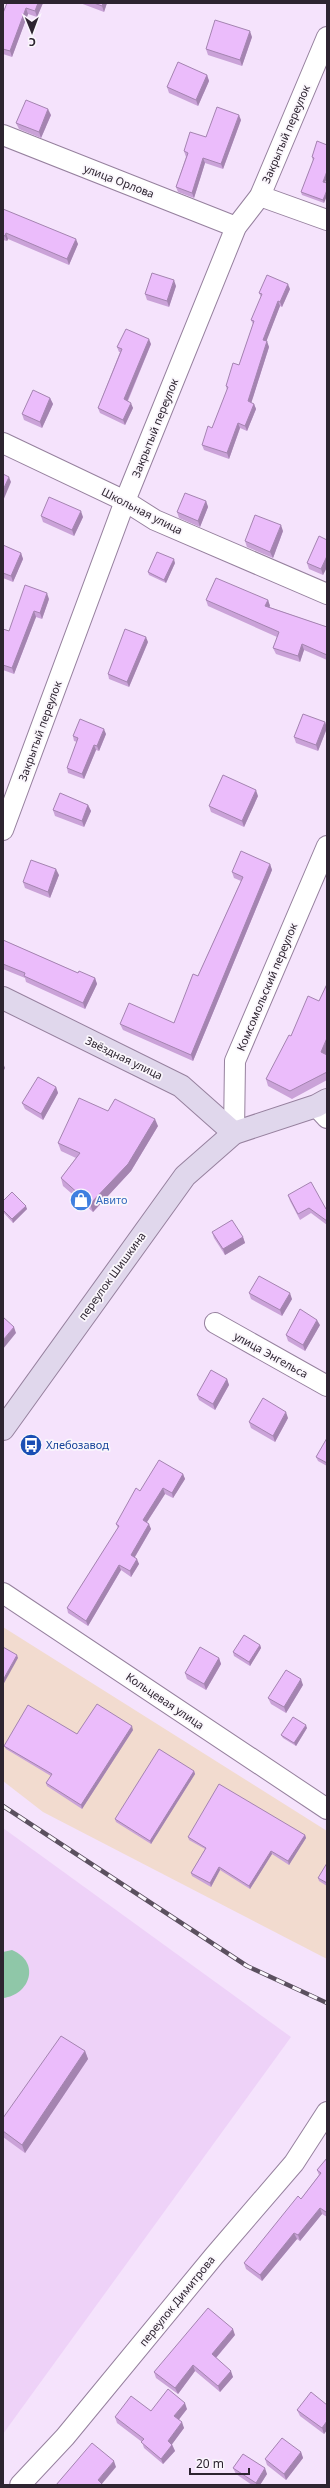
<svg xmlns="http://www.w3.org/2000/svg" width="330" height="2488" font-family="'Noto Sans',sans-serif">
  <rect width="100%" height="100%" fill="#f5e3fc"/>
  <polygon fill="#eed2f8" points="3,1828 291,2037 3,2434"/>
  <polygon fill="#f2dbcf" points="3,1627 327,1831 327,1959 43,1812 3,1781"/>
  <path fill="#8fc7a8" d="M12,1950C41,1962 30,1995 3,1998V1952Z"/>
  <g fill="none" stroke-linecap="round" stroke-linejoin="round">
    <g stroke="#96819e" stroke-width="22">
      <g id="minor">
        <polyline points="3,135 236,227"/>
        <polyline points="260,196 327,220"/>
        <polyline points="3,443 125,501 155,520 327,594"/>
        <polyline points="3,830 125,501 236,227 260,196 327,37"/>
        <polyline points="316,1106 327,1118"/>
        <polyline points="234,1133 235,1061 327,846"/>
        <polyline points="215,1323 327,1386"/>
        <polyline points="3,1593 327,1809"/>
        <polyline points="20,2485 65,2437 214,2256 294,2163 327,2112"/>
      </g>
    </g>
    <g stroke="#96819e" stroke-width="24">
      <g id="secondary">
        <polyline points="3,998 181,1086 234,1133"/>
        <polyline points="3,1429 185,1176 234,1133 316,1106 327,1100"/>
      </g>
    </g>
    <use href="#minor" stroke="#fff" stroke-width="20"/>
    <use href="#secondary" stroke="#e0d7ec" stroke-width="22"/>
    <g stroke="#5b505f" stroke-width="4.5">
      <polyline id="rail" points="3,1806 247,1966 327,2003"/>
    </g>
    <use href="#rail" stroke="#faf6fc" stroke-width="3" stroke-dasharray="9" stroke-linecap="butt"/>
  </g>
  <g fill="#caa2d8">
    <polygon points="7,3 43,3 37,17 28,14 12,57 3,54 3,13"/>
    <polygon points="80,3 107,3 104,12"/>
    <polygon points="252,37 242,66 208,55 206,49"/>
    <polygon points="207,75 209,81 198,106 169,93 167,87"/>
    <polygon points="51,115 41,138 19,129 16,123"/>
    <polygon points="241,120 223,169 205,163 194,198 178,192 176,187 186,157 184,151 206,137"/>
    <polygon points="317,141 325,182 324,203 302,195 301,192 313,161 312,157"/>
    <polygon points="3,209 78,244 69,265 8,239 7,241 3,240"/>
    <polygon points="176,286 169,307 147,300 145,294"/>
    <polygon points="290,289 282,307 280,306 266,341 269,347 251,403 254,404 256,409 247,431 240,428 229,459 204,450 202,445 212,428 227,390 226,386 239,365 253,324 251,320 261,297 259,293"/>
    <polygon points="151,344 128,401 133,408 125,425 100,413 98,408 120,352 119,352 117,347"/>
    <polygon points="50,398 53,404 42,428 24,420 22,414"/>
    <polygon points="206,501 208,507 200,527 179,518 177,512"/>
    <polygon points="41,516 83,517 74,536 43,522"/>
    <polygon points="283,531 273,558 247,547 245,541"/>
    <polygon points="327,540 327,567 323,575 309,569 307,563"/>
    <polygon points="3,545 21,553 23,559 13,582 3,578"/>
    <polygon points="175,563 166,583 149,575 148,572"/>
    <polygon points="49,599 42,619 36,617 14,674 3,670 3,629 9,631"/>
    <polygon points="206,600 268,600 270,606 269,607 327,627 327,660 304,650 300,662 276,654 273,648 277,637 208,606"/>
    <polygon points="148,642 129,687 109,679 108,674"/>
    <polygon points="325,722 327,728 318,751 296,743 294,737"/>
    <polygon points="106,734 99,751 96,750 84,779 68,773 67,768 77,742 74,741 73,736"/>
    <polygon points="258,796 244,827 211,812 209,806"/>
    <polygon points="88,805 91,811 84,827 55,816 53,810"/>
    <polygon points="270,864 272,870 193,1061 123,1030 120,1024 174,1023 198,976 241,881 234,878 232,872"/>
    <polygon points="59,875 50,898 25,888 23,882"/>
    <polygon points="3,940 78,973 95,978 97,984 85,1009 26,982 25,978 3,969"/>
    <polygon points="327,984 327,1051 326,1054 327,1055 327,1080 292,1099 268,1086 266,1079 291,1036 319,1001"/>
    <polygon points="56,1087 58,1093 43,1120 25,1109 22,1103"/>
    <polygon points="108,1111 158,1126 131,1171 93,1212 63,1186 61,1178 76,1158 61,1151 58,1143"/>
    <polygon points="288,1195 326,1209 327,1209 327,1225 311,1213 300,1220 290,1201"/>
    <polygon points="3,1201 27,1209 13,1223 3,1212"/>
    <polygon points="212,1232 243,1237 245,1243 225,1255 214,1238"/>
    <polygon points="249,1293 292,1299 282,1316 251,1299"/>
    <polygon points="320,1325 305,1351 288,1341 286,1335"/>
    <polygon points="227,1379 229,1385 215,1410 199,1400 197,1395"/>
    <polygon points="288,1418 275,1442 251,1428 249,1422"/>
    <polygon points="327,1438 327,1466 318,1461 316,1457"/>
    <polygon points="183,1474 185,1479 173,1498 165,1494 147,1522 151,1529 135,1557 139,1564 131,1577 121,1570 88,1626 68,1613 67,1608 118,1528 116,1524 140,1491"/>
    <polygon points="260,1645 261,1648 250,1666 234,1656 233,1652"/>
    <polygon points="219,1658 221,1664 206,1690 187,1679 185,1673"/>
    <polygon points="303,1685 286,1713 271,1704 268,1698"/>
    <polygon points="307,1728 296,1746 283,1738 281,1735"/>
    <polygon points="133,1730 82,1809 47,1786 46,1783 51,1776 6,1749 4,1746 77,1734"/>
    <polygon points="194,1771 195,1774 151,1844 116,1822 115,1819"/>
    <polygon points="305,1835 306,1838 289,1865 272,1854 250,1889 220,1870 211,1887 192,1876 191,1873 205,1849 189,1840 188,1837"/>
    <polygon points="327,1863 327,1886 319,1881 318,1878"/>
    <polygon points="85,2051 88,2059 25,2153 3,2137 3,2118"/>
    <polygon points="327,2158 327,2217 322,2214 300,2241 297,2239 262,2281 246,2269 244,2263 301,2199 319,2175 317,2170"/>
    <polygon points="235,2335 216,2358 233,2377 220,2392 195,2371 178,2394 156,2378 154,2372"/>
    <polygon points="327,2405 327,2430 324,2434 300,2416 297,2410"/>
    <polygon points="187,2409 179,2419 184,2428 172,2444 175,2451 163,2464 144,2448 142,2442 117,2423 115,2417 151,2411"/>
    <polygon points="301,2452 303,2458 286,2480 267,2465 265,2459"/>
    <polygon points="233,2468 267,2474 260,2485 252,2485 236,2474"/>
  </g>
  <g fill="#a484b0">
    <polygon points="38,3 43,3 37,17 35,11"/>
    <polygon points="103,3 107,3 104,12 102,6"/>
    <polygon points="26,8 28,14 12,57 10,51"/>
    <polygon points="250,31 252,37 242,66 240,60"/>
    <polygon points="207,75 209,81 198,106 196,100"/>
    <polygon points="48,109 51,115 41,138 39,132"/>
    <polygon points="239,115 241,120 223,169 221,164"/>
    <polygon points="203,158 205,163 194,198 192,193"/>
    <polygon points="327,171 327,178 324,185 323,182"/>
    <polygon points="327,190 327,196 324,203 323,200"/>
    <polygon points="6,233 8,239 7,241 5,236"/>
    <polygon points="76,239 78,244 69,265 67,259"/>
    <polygon points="174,280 176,286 169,307 167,301"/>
    <polygon points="288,284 290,289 282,307 280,302"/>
    <polygon points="278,301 280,306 265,345 263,340"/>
    <polygon points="149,339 151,344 126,404 124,399"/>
    <polygon points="267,341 269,347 250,407 248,401"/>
    <polygon points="50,398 53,404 42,428 40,422"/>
    <polygon points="131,403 133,408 125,425 123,420"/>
    <polygon points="254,404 256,409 247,431 245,426"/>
    <polygon points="238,423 240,428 229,459 227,453"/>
    <polygon points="9,477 11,482 3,501 3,490"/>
    <polygon points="206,501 208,507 200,527 198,521"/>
    <polygon points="81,511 83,517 74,536 72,530"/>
    <polygon points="281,525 283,531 273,558 270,552"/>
    <polygon points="21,553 23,559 13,582 11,576"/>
    <polygon points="327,556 327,567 323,575 321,569"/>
    <polygon points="174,559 175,563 166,583 164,580"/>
    <polygon points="47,593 49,599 42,619 40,613"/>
    <polygon points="268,600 270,606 267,611 265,606"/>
    <polygon points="34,611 36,617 14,674 12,668"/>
    <polygon points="146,637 148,642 129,687 127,682"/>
    <polygon points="302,644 304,650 300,662 298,656"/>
    <polygon points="325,722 327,728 318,751 316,745"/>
    <polygon points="104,729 106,734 99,751 97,746"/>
    <polygon points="94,745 96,750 84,779 82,774"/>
    <polygon points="256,790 258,796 244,827 242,821"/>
    <polygon points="88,805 91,811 84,827 82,821"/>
    <polygon points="270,864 272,870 193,1061 191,1055"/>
    <polygon points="56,869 59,875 50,898 48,892"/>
    <polygon points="95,978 97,984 85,1009 83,1003"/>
    <polygon points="327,1038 327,1051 324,1059 321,1052"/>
    <polygon points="3,1063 5,1068 3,1072"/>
    <polygon points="56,1087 58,1093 43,1120 41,1114"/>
    <polygon points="155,1119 158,1126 131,1171 93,1212 90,1204"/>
    <polygon points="26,1206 27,1209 13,1223 12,1219"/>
    <polygon points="243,1237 245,1243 225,1255 223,1249"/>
    <polygon points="290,1293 292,1299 282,1316 280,1310"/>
    <polygon points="317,1320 320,1325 305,1351 303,1345"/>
    <polygon points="14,1327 16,1333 3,1349 3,1340"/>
    <polygon points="227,1379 229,1385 215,1410 213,1404"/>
    <polygon points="286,1412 288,1418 275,1442 273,1436"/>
    <polygon points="183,1474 185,1479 173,1498 172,1493"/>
    <polygon points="163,1488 165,1494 145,1525 143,1520"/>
    <polygon points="149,1524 151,1529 133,1560 131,1555"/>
    <polygon points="137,1559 139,1564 131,1577 130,1571"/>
    <polygon points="119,1565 121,1570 88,1626 86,1621"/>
    <polygon points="260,1645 261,1648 250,1666 249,1662"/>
    <polygon points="17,1655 18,1658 3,1685 3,1680"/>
    <polygon points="219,1658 221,1664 206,1690 204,1684"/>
    <polygon points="301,1679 303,1685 286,1713 284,1707"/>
    <polygon points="306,1725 307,1728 296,1746 294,1743"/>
    <polygon points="132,1726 133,1730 82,1809 81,1805"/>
    <polygon points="194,1771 195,1774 151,1844 150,1841"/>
    <polygon points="305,1835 306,1838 289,1865 288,1861"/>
    <polygon points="271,1851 272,1854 250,1889 249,1886"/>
    <polygon points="219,1867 220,1870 211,1887 210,1883"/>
    <polygon points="85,2051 88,2059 25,2153 22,2145"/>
    <polygon points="320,2208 322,2214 300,2241 298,2235"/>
    <polygon points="294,2233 297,2239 262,2281 260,2275"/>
    <polygon points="233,2329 235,2335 214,2360 212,2354"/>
    <polygon points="193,2365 195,2371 178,2394 175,2388"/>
    <polygon points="231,2371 233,2377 220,2392 218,2386"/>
    <polygon points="185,2403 187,2409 177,2422 174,2416"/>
    <polygon points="327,2421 327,2430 324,2434 322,2428"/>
    <polygon points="182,2422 184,2428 170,2447 168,2441"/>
    <polygon points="172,2445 175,2451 163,2464 161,2459"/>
    <polygon points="301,2452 303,2458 286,2480 284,2474"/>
    <polygon points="114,2461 116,2467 101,2485 98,2480"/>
    <polygon points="265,2468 267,2474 260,2485 256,2485 256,2483"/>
  </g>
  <g fill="#ebbcfb" stroke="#a484b0">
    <polygon points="7,3 38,3 35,11 26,8 10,51 3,49 3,13"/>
    <polygon points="94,3 103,3 102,6"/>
    <polygon points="215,20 250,31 240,60 206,49"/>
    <polygon points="178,62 207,75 196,100 167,87"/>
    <polygon points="26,100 48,109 39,132 16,123"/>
    <polygon points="217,107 239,115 221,164 203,158 192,193 176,187 188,153 184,151 190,132 206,137"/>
    <polygon points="317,141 327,145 327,171 323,182 327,183 327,190 323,200 301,192 314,158 312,157"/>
    <polygon points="3,209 76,239 67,259 6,233 5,236 3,235"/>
    <polygon points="152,273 174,280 167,301 145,294"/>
    <polygon points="267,275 288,284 280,302 278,301 263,340 267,341 248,401 254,404 245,426 238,423 227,453 202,445 208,426 212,428 228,387 226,386 233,363 239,365 254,321 251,320 262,294 259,293"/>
    <polygon points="126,329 149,339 124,399 131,403 123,420 98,408 122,349 117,347"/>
    <polygon points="33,390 50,398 40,422 22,414"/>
    <polygon points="3,474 9,477 3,490"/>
    <polygon points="185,493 206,501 198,521 177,512"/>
    <polygon points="49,497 81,511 72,530 41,516"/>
    <polygon points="255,515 281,525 270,552 245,541"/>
    <polygon points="319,536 327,540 327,556 321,569 307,563"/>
    <polygon points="3,545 21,553 11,576 3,573"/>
    <polygon points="157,552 174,559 164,580 148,572"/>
    <polygon points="216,578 268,600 265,606 327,627 327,655 302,644 298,656 273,648 279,632 206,600"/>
    <polygon points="25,585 47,593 40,613 34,611 12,668 3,665 3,629 9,631"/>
    <polygon points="125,629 146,637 127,682 108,674"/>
    <polygon points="303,714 325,722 316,745 294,737"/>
    <polygon points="80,719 104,729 97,746 94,745 82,774 67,768 78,738 73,736"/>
    <polygon points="223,775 256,790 242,821 209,806"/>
    <polygon points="60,793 88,805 82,821 53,810"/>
    <polygon points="241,851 270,864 191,1055 120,1024 129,1003 174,1023 193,974 198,976 243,877 232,872"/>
    <polygon points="31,860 56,869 48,892 23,882"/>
    <polygon points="3,940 78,973 79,971 95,978 83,1003 24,976 25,973 3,964"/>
    <polygon points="327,984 327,1038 321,1052 327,1055 327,1072 290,1091 266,1079 289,1035 291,1036 308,996 319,1001"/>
    <polygon points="38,1077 56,1087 41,1114 22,1103"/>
    <polygon points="79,1098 108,1111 115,1099 155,1119 128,1164 90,1204 61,1178 80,1153 58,1143"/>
    <polygon points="311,1182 326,1209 327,1209 327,1221 309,1208 298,1214 288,1195"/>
    <polygon points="12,1192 26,1206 12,1219 3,1210 3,1201"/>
    <polygon points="232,1220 243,1237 223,1249 212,1232"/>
    <polygon points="259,1276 290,1293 280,1310 249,1293"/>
    <polygon points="300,1309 317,1320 303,1345 286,1335"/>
    <polygon points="3,1317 14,1327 3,1340"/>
    <polygon points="211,1370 227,1379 213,1404 197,1395"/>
    <polygon points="263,1398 286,1412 273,1436 249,1422"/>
    <polygon points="327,1438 327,1463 316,1457"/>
    <polygon points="159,1460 183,1474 172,1493 163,1488 143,1520 149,1524 131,1555 137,1559 130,1571 119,1565 86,1621 67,1608 119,1526 116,1524 136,1488 140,1491"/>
    <polygon points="244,1635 260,1645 249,1662 233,1652"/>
    <polygon points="3,1647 17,1655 3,1680"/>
    <polygon points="200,1647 219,1658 204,1684 185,1673"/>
    <polygon points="286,1670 301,1679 284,1707 268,1698"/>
    <polygon points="97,1704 132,1726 81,1805 46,1783 52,1774 4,1746 28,1705 77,1734"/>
    <polygon points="293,1717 306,1725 294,1743 281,1735"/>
    <polygon points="159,1749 194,1771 150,1841 115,1819"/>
    <polygon points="219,1784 305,1835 288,1861 271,1851 249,1886 219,1867 210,1883 191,1873 206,1848 188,1837"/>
    <polygon points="327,1863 327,1883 318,1878"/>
    <polygon points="61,2036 85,2051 22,2145 3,2131 3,2118"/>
    <polygon points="327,2158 327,2211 326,2212 320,2208 298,2235 294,2233 260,2275 244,2263 298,2196 301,2199 321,2173 317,2170"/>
    <polygon points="208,2308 233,2329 212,2354 231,2371 218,2386 193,2365 175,2388 154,2372"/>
    <polygon points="168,2389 185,2403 174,2416 182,2422 168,2441 172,2445 161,2459 141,2442 144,2439 115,2417 131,2396 151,2411"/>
    <polygon points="311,2392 327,2405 327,2421 322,2428 297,2410"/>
    <polygon points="282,2438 301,2452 284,2474 265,2459"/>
    <polygon points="92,2443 114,2461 98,2480 103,2485 56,2485"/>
    <polygon points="243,2454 265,2468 256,2483 233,2468"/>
  </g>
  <defs>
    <g id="shop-disc" transform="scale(1.15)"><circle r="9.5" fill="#3f7fe0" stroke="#faf6fc"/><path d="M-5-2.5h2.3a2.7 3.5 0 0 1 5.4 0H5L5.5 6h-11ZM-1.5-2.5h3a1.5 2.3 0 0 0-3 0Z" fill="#fff"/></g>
    <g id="bus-disc" transform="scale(1.15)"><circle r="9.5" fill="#1a4fb4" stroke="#faf6fc"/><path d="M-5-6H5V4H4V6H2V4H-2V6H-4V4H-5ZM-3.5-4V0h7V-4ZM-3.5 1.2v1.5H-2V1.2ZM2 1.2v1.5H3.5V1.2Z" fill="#fff"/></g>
  </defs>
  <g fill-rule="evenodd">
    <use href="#shop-disc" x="81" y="1200"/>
    <use href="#bus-disc" x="31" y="1445"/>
  </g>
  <g text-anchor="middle" stroke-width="3.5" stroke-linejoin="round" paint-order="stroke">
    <g font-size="11" fill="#2d2430" stroke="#faf6fc">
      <text transform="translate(286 134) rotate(-67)" y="4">Закрытый переулок</text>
      <text transform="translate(119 181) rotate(21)" y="4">улица Орлова</text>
      <text transform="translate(155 428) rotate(-68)" y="4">Закрытый переулок</text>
      <text transform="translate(142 511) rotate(27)" y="4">Школьная улица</text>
      <text transform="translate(40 731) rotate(-70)" y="4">Закрытый переулок</text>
      <text transform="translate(267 987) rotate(-67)" y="4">Комсомольский переулок</text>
      <text transform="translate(124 1058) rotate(26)" y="4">Звёздная улица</text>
      <text transform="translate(112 1276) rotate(-54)" y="4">переулок Шишкина</text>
      <text transform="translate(271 1355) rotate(29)" y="4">улица Энгельса</text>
      <text transform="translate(165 1701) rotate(34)" y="4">Кольцевая улица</text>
      <text transform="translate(177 2301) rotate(-51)" y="4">переулок Димитрова</text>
    </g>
    <g font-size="11" fill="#366cbe" stroke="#faf6fc" text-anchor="start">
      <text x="96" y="1204">Авито</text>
    </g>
    <g font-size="11" fill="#164399" stroke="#faf6fc" text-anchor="start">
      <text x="46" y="1449">Хлебозавод</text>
    </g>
  </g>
  <rect width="330" height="2488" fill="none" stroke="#2d2430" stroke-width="8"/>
  <g transform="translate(32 32) rotate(179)" stroke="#faf6fc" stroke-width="3" paint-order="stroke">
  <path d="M0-3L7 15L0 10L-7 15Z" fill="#2d2430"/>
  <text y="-6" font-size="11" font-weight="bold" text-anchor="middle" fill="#2d2430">С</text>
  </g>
  <path d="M190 2468v6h59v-6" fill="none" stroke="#2d2430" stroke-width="2"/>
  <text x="196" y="2468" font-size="12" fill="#2d2430" stroke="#faf6fc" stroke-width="3" paint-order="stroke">20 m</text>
</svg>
